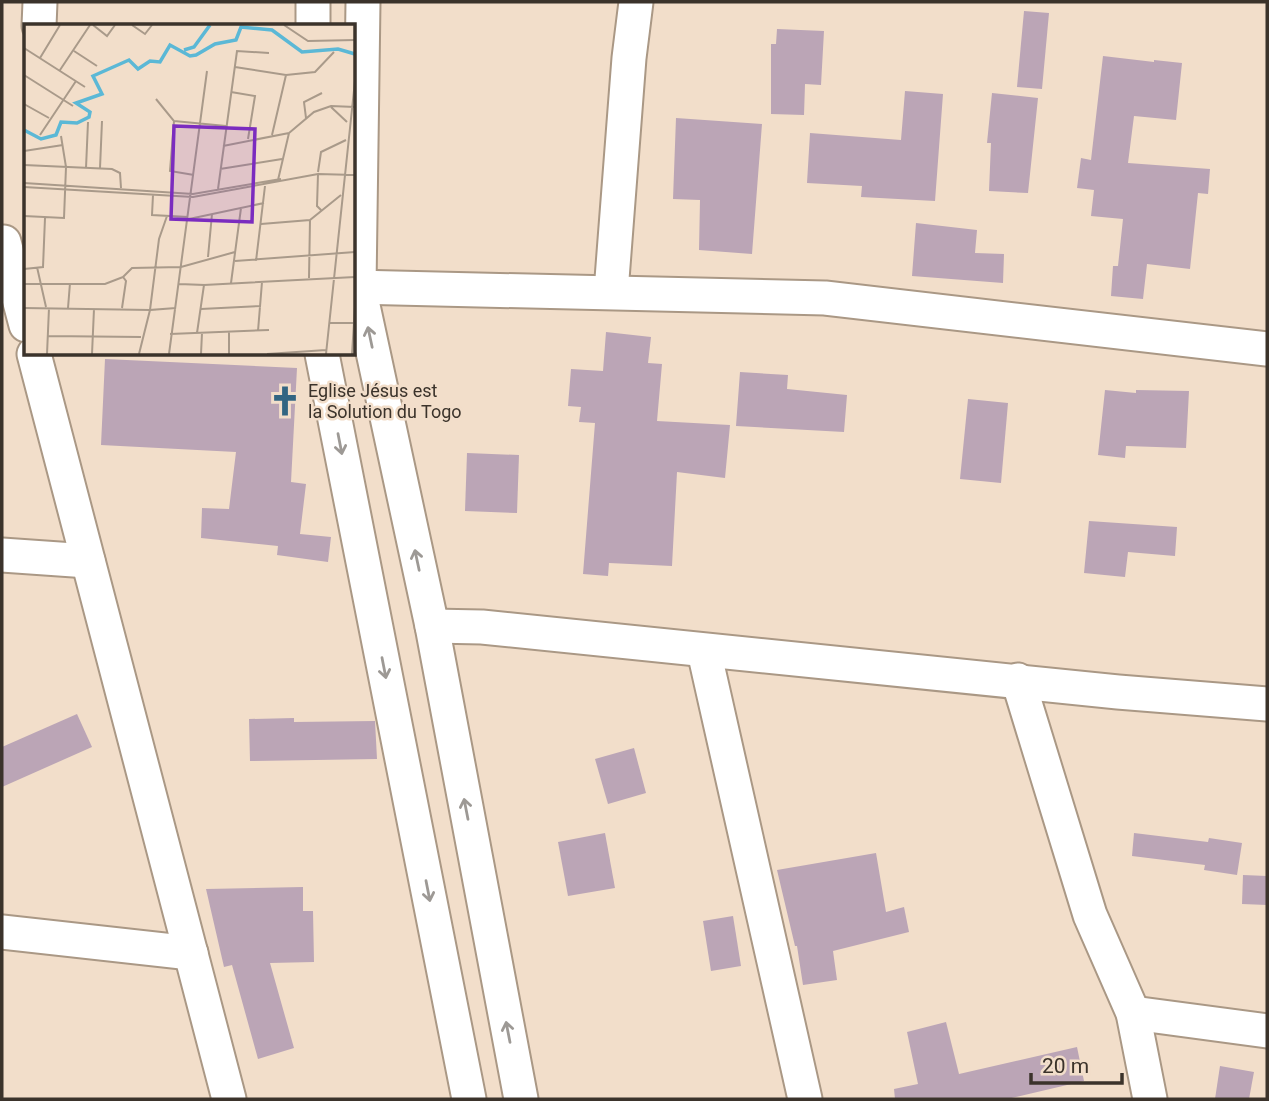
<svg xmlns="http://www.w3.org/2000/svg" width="1269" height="1101" font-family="Roboto,sans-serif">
  <rect width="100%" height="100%" fill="#f2deca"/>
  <g fill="#bba5b6">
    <polygon points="1024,11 1049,13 1042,89 1017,87"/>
    <polygon points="777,29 824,31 821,85 805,84 804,115 771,114 771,44 776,44"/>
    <polygon points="1103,56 1154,62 1154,60 1182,63 1176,120 1134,116 1128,163 1210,169 1208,194 1198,193 1190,269 1147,264 1143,299 1111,296 1113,266 1118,266 1123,219 1091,216 1094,190 1077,188 1081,158 1091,160"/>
    <polygon points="905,91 943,94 935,201 861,197 862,186 807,183 810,133 901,140"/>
    <polygon points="992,93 1038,98 1028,193 989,191 991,143 987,143"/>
    <polygon points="676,118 762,124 752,254 699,250 700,200 673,199"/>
    <polygon points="916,223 977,230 975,253 1004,254 1003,283 912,276"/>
    <polygon points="606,332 651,337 648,363 662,364 657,421 730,425 725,478 677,472 672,566 609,563 608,576 583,574 595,423 579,422 581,407 568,406 571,369 603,371"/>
    <polygon points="105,359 297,368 291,482 306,484 300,534 331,537 328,562 277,555 278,546 201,538 202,508 229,509 236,452 101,445"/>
    <polygon points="740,372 788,375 787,389 847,395 844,432 736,426"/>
    <polygon points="1105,390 1136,393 1136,390 1189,391 1186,448 1126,446 1125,458 1098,455"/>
    <polygon points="968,399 1008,403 1001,483 960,479"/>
    <polygon points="467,453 519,455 517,513 465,511"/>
    <polygon points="1089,521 1177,527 1175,556 1128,552 1125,577 1084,573"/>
    <polygon points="77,714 92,747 2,787 2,747"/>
    <polygon points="294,718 294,722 375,721 377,759 250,761 249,719"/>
    <polygon points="634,748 646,793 608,804 595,759"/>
    <polygon points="605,833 615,888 568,896 558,842"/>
    <polygon points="1134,833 1208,842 1209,838 1242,843 1237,875 1204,870 1205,865 1132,856"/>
    <polygon points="876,853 886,912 904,907 909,932 833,951 837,980 803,985 797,946 795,946 777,870"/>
    <polygon points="1243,875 1267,876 1267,905 1242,904"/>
    <polygon points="303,887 303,911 313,911 314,962 270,963 294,1048 258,1059 232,965 224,967 206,889"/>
    <polygon points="733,916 741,966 711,971 703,921"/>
    <polygon points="946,1022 959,1074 1077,1047 1084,1081 1007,1099 895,1099 894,1089 918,1084 907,1032"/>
    <polygon points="1220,1066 1254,1072 1249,1099 1215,1099"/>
  </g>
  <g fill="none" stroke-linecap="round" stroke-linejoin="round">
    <g stroke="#aa9885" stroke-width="37">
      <g id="minor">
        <polyline points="363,2 359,287 432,626 521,1099"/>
        <polyline points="39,26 40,2"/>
        <polyline points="313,26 313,2"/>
        <polyline points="4,242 26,325"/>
        <polyline points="354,287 825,298 1267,349"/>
        <polyline points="611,292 629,58 636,2"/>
        <polyline points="34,354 229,1099"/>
        <polyline points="322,354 469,1099"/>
        <polyline points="2,555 88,561"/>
        <polyline points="432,626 482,627 1118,692 1267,704"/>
        <polyline points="704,651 805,1099"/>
        <polyline points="1018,680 1090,915 1133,1013 1150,1099"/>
        <polyline points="2,932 191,953"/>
        <polyline points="1133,1013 1267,1031"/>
      </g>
    </g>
    <use href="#minor" stroke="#fff" stroke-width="33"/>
  </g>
  <defs><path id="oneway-shaft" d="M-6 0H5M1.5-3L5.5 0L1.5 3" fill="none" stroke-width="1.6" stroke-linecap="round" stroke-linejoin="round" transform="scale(1.75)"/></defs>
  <g stroke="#9d9995">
    <use href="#oneway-shaft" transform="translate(370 337) rotate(-102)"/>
    <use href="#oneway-shaft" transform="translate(340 444) rotate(79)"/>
    <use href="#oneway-shaft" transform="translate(417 560) rotate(-102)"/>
    <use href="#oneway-shaft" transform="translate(384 668) rotate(79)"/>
    <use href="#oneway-shaft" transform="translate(466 809) rotate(-101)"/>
    <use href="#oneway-shaft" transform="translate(428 891) rotate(79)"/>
    <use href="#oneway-shaft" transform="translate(508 1032) rotate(-101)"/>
  </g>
  <defs>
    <g id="church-bare" transform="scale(2.415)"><path d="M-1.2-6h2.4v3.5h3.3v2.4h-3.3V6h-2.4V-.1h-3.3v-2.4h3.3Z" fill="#326582" stroke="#f2deca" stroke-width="2.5" paint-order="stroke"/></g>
  </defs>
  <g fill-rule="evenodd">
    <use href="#church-bare" x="285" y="401"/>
  </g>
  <g text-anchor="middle" stroke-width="5" stroke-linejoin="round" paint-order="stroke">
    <g font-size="18" fill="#3b332b" stroke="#f2deca" text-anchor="start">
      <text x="308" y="397">Eglise Jésus est<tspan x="308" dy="21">la Solution du Togo</tspan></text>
    </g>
  </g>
  <g transform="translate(24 24)">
    <rect width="331" height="331" fill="#f2deca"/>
    <path fill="none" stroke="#5bb8d6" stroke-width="3.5" d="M160,26L170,23L186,1M0,106L17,115L32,111L37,98L53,99L65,93L66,88L52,79L78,70L69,52L105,36L114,45L126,37L136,38L146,21L166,32L172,31L191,20L212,16L217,3L248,6L278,28L314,25L331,30"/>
    <path fill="none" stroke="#a99a8a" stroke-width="2" d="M69,1L83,12L91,1M108,1L121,10L128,1M260,1L284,17L331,16M0,24L61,63M50,27L73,42M16,34L36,1M211,43L262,51L291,48L310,28M36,46L66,1M0,51L49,82M207,68L231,72L224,115M132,75L150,97L146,147L170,151M0,80L25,94M307,83L323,98M282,94L280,78L298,69M150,97L202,102M16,111L52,57M248,111L262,51M199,122L265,109M0,127L39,121M0,141L88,145L96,149L97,164M62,144L64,98M76,144L78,97M196,145L258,135M294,148L297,128L322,116M294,150L293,182L297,186M254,156L265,109L290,88L307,82L331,83M0,159L169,170L257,155M0,163L169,173L294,150L331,151M194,165L213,27L245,29M129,171L128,191L164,193M0,192L40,194L42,143L37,112M165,195L240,179M237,200L286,196L317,171M184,233L188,190M211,237L331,228M232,237L241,162M13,243L22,283M0,245L19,243L21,194M99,253L108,244L157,243L211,228M285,254L286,196M207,259L217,184M0,260H81L99,253L102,257L98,284M155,260L180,261L173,309M180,261L331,253M0,284L126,286L135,215L143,192M44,284L46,259M177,285L237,282M306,299H330M234,307L238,258M146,310L245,306M24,312L117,313M23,330L25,284M68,330L70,285M115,330L126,286L152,284M145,330L183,47M177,330L178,309M205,330V308M243,330L302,326M302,330L331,57M328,330L331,283"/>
    <path fill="#7b2cbf" fill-opacity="0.15" stroke="#7b2cbf" stroke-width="3.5" d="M150,102L231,105L228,198L147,195Z"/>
    <rect width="331" height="331" fill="none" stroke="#3b332b" stroke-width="3.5"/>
  </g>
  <rect width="1269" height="1101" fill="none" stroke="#3b332b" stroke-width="7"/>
  <path d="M1031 1073v10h91v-10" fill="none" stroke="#3b332b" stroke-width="3.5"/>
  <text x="1042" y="1073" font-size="21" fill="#3b332b" stroke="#f2deca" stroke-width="5" paint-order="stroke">20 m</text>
</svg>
